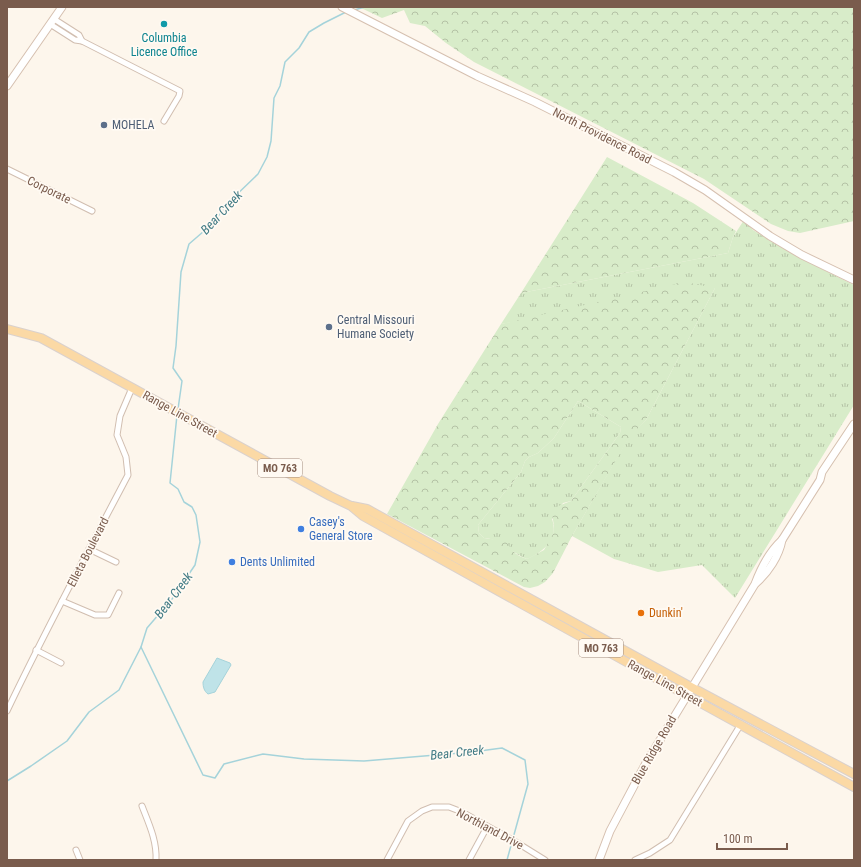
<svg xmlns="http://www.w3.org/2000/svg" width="861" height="867" font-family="'Roboto Condensed',sans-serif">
  <defs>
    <pattern id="grass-tufts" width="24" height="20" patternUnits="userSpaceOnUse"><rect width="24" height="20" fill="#d8ecc9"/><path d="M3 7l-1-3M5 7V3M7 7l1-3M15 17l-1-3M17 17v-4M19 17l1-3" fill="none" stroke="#b4c2a5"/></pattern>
    <pattern id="forest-crowns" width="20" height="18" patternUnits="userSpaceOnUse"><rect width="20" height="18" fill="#d8ecc9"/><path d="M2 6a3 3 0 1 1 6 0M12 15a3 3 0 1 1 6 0" fill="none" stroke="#b4c2a5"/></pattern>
  </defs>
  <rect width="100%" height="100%" fill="#fdf6ec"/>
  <g fill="url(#grass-tufts)">
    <polygon points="744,220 753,230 796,256 854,285 854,405 735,598 702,565 658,572 614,559 572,536 630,435 646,420 715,288 501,324 521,293 728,253 733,237"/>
    <path d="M578,401L621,427L620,433L571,501L563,503L552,519C559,539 543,552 527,559C513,554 499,538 484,538L479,533L478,525L521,472L525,461L529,457L538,453L554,438Z"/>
  </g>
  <g fill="url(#forest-crowns)" fill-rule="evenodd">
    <polygon points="359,7 854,7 854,221 800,233 788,231 771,224 704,179 474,62 446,43 425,26 410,23 404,10 382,18"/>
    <polygon points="607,157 693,203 736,231 733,237 728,253 521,293"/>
    <path d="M685,282L715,288L646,420L630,436L572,536L553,573L545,582L538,586L530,588L524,587L387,514L438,424L501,324ZM578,401L621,427L620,433L571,501L558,506L552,514L554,526L553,534L544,550L527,559C516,555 512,552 506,541L484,538L479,533L478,525L521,472L525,461L529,457L538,453L554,438Z"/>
  </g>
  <path fill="#bfe3e8" stroke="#a5d3da" d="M217,658L230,663L231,665L215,692L208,694C204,691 203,687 203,682Z"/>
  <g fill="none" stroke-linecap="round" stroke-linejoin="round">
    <g stroke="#a5d3da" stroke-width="1.5">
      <polyline points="354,10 365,7"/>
      <polyline points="178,409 182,381 173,368 176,346 181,272 189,244 211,225 230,201 258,174 267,157 271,141 274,98 280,86 285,62 299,48 309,32 324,23 346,12"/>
      <polyline points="177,415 170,483 178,489 184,502 192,507 196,515 200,542 195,565 172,599 147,628 141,647 203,775 215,778 224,764 263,754 304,759 364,761 472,752 502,748 525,760 528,784 507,860"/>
      <polyline points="7,781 31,766 67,741 89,712 119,690 141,647"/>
    </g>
    <g stroke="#d1beb0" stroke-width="7">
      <g id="street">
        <polyline points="54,19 79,35 82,41"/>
        <polyline points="50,24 75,40 82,41 180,91 179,96 164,121"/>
        <polyline points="7,169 92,211"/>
        <polyline points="89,549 116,562"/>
        <polyline points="62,601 95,615 108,615 119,593"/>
        <polyline points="36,650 61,663"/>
        <path d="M7,711C45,631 87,553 128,475L126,457L117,435L120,416L132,388"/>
        <path d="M142,806C149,824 157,841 156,860"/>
        <polyline points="76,850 80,860"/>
        <polyline points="387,860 408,821 422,811 432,807 449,807 462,812 516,842 545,860"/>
        <polyline points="469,860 487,827"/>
        <polyline points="635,860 650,853 670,840 741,724"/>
      </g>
    </g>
    <g stroke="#d6c0b0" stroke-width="9">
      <g id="secondary">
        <polyline points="342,7 477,76 535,102 674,172 705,190 770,236 802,255 854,280"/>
        <polyline points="7,86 62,7"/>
        <path d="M756,583C768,573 779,556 782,540"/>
        <path d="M599,860L610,831L646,763L755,584C761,568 770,551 782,540L820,480L822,472L854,424"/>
      </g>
    </g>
    <g stroke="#dad1cd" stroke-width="10">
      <g id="primary">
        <polyline points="7,329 41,338 330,496 351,506 363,516 686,695 854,787"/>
        <polyline points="352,506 367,509 691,687 854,774"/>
      </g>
    </g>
    <use href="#street" stroke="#fff" stroke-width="5"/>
    <use href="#secondary" stroke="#fff" stroke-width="7"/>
    <use href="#primary" stroke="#fbd9a5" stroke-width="8"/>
  </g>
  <circle fill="#0f9aa8" stroke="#fffaf3" stroke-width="1.5" cx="164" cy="24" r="4"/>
  <g fill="#5c6f8a" stroke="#fffaf3" stroke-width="1.5">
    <circle cx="104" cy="125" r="4"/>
    <circle cx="329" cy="327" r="4"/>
  </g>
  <g fill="#3f7fe0" stroke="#fffaf3" stroke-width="1.5">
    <circle cx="301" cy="529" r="4"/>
    <circle cx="232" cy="562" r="4"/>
  </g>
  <circle fill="#e8710a" stroke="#fffaf3" stroke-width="1.5" cx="641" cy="613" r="4"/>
  <g text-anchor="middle" stroke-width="3.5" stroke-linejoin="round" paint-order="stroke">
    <g fill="#fffaf3" stroke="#a28b7f" stroke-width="1">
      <rect x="258" y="459" width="44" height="18" rx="3"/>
      <rect x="579" y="639" width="44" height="18" rx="3"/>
    </g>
    <g font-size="11" font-weight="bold" fill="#7a5c4d">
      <text x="280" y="472">MO 763</text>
      <text x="601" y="652">MO 763</text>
    </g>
    <g font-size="12" fill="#0d838f" stroke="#fffaf3">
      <text x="164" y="42">Columbia<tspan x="164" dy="14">Licence Office</tspan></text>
    </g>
    <g font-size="12" fill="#4e5e75" stroke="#fffaf3" text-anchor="start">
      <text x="112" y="129">MOHELA</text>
      <text x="337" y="324">Central Missouri<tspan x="337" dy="14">Humane Society</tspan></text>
    </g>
    <g font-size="12" fill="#7a5c4d" stroke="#fffaf3">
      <text transform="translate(602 136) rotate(27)" y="4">North Providence Road</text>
      <text transform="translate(49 190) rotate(26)" y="4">Corporate</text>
      <text transform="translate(180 414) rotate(29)" y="4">Range Line Street</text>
      <text transform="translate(88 552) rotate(-63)" y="4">Elleta Boulevard</text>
      <text transform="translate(665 683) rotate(29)" y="4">Range Line Street</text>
      <text transform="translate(654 750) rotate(-60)" y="4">Blue Ridge Road</text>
      <text transform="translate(490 829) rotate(28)" y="4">Northland Drive</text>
    </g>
    <g font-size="12" fill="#366cbe" stroke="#fffaf3" text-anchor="start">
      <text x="309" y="526">Casey's<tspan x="309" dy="14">General Store</tspan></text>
      <text x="240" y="566">Dents Unlimited</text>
    </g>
    <g font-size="12" fill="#c56008" stroke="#fffaf3" text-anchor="start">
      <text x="649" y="617">Dunkin'</text>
    </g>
    <g font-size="13" font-style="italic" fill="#437c86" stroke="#fffaf3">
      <text transform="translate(221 212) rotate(-47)" y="5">Bear Creek</text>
      <text transform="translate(173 595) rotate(-53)" y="5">Bear Creek</text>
      <text transform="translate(457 752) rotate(-6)" y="5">Bear Creek</text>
    </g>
  </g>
  <rect width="861" height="867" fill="none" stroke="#7a5c4d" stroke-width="16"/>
  <path d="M717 843v6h70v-6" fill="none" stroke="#7a5c4d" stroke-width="2"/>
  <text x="723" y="843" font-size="12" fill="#7a5c4d" stroke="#fffaf3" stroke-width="3" paint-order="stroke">100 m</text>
</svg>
